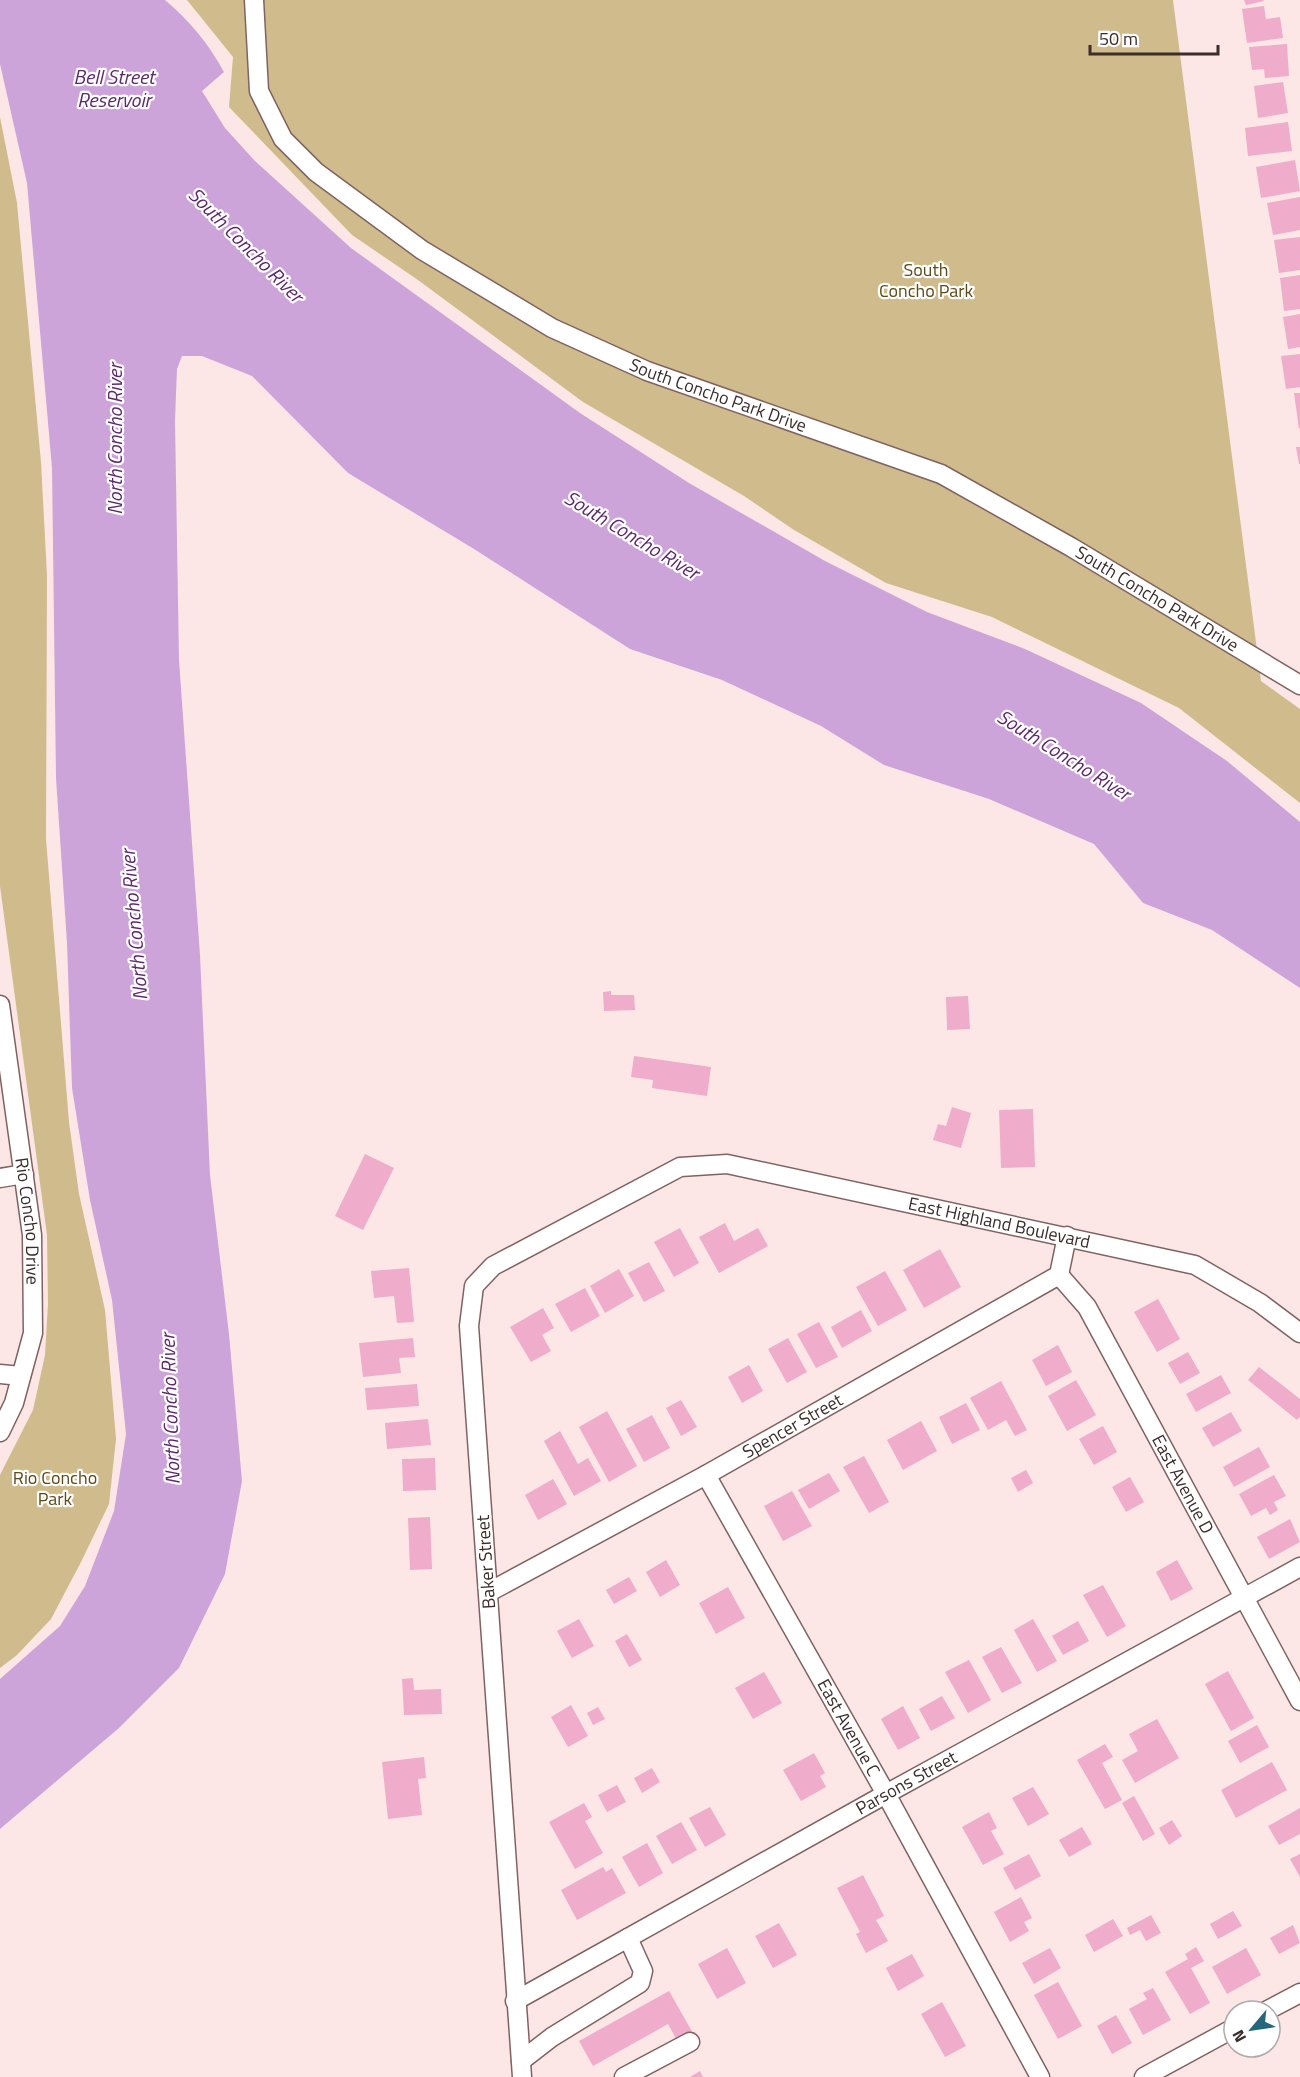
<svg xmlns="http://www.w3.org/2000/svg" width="1300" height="2077" font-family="'Titillium Web',sans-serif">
  <rect width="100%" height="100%" fill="#fce7e6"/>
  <g fill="#cfbb8b">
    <polygon points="187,0 1173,0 1261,681 1300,709 1300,803 1179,708 992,617 886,583 794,530 744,496 583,402 418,280 352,235 229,107 233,57"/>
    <polygon points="0,117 17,203 41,462 47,576 46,839 69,1122 79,1194 105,1310 116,1439 109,1504 81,1562 51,1619 17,1655 0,1668 0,1475 33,1410 45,1355 48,1304 47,1235 0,886"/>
  </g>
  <path fill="#cda4da" d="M0,0H165C190,21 209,44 224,72L202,91L225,128L255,161L351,248L580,413L689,483L825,561L927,612L1025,649L1141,703L1227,761L1300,822V988L1212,930L1143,903L1094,844L989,799L884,765L821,726L722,680L630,649L474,549L348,473L252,376L202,356H182L177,369L175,420L179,660L200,955L210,1175L229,1334L242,1481L225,1574L179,1668L119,1728L0,1829V1679L60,1626L85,1586L114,1511L126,1434L112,1300L90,1200L72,1088L67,943L56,778L52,468L27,183L0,64Z"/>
  <g fill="#efaccb">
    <polygon points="1244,0 1263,0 1264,1 1246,5"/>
    <polygon points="1264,6 1266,19 1280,17 1283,38 1247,43 1242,9"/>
    <polygon points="1287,44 1289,76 1265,78 1264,69 1252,70 1249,47"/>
    <polygon points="1283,82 1288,113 1258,118 1254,86"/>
    <polygon points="1288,122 1292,151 1248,156 1245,128"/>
    <polygon points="1295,160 1300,191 1261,198 1256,167"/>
    <polygon points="1300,197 1300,230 1273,235 1267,203"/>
    <polygon points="1300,237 1300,270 1279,273 1274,240"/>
    <polygon points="1300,275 1300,309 1284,311 1280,278"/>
    <polygon points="1300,314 1300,347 1288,349 1283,317"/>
    <polygon points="1300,354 1300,387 1286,389 1281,356"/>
    <polygon points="1294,393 1300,393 1300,428 1299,429"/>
    <polygon points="1296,447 1300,447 1300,464 1299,464"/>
    <polygon points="611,991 611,995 634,995 635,1010 604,1011 603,992"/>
    <polygon points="968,996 970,1029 947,1030 946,997"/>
    <polygon points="634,1056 711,1067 707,1096 652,1088 653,1080 631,1077"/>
    <polygon points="952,1107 971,1113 961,1148 933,1140 938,1124 946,1126"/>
    <polygon points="1033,1109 1035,1167 1001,1168 999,1110"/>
    <polygon points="365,1154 394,1168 363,1230 335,1216"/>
    <polygon points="725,1223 734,1241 758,1228 768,1246 719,1273 699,1237"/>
    <polygon points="680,1228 699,1263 674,1277 654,1242"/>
    <polygon points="940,1249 961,1287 924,1308 903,1270"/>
    <polygon points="649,1262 665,1291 644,1302 628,1273"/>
    <polygon points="409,1268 414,1322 397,1323 394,1296 374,1298 371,1271"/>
    <polygon points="619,1269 634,1296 605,1313 590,1286"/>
    <polygon points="885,1271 907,1310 878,1326 856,1287"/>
    <polygon points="585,1288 600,1316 571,1332 555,1304"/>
    <polygon points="1158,1299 1180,1339 1157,1352 1134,1312"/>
    <polygon points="543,1308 554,1328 542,1335 551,1351 531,1362 510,1327"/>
    <polygon points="861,1310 872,1331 842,1348 831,1327"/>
    <polygon points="819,1322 838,1357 816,1368 797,1334"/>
    <polygon points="413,1338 415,1357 399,1358 401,1373 363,1377 359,1343"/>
    <polygon points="788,1338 807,1372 787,1383 768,1349"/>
    <polygon points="1058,1345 1072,1372 1046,1386 1032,1360"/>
    <polygon points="1188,1352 1200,1373 1180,1384 1168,1363"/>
    <polygon points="749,1365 763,1391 742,1403 728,1377"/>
    <polygon points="1259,1367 1300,1399 1300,1417 1297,1420 1248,1380"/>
    <polygon points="1221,1375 1231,1393 1196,1412 1186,1394"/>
    <polygon points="1076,1380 1096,1415 1067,1431 1048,1396"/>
    <polygon points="1001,1381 1027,1430 1015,1436 1006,1420 988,1430 970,1398"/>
    <polygon points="417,1384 419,1406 367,1410 365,1388"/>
    <polygon points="681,1400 697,1427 681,1436 666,1408"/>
    <polygon points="966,1403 980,1430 952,1444 939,1417"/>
    <polygon points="607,1411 637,1466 609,1482 579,1427"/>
    <polygon points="1231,1412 1242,1431 1213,1447 1202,1428"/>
    <polygon points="652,1415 670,1448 644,1462 626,1429"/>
    <polygon points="428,1419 431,1445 387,1449 385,1423"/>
    <polygon points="921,1421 937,1451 903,1470 887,1440"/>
    <polygon points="1103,1426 1117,1452 1094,1465 1079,1439"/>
    <polygon points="560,1431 578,1464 588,1458 601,1481 574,1496 544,1441"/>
    <polygon points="1259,1447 1270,1467 1234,1487 1223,1467"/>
    <polygon points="864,1456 889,1502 869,1513 843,1467"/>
    <polygon points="435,1458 436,1490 403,1491 402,1459"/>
    <polygon points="1026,1470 1033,1483 1018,1492 1011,1478"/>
    <polygon points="829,1473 840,1491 809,1509 798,1490"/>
    <polygon points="1274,1475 1286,1496 1274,1502 1278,1510 1270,1515 1266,1508 1251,1516 1239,1494"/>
    <polygon points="1130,1477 1144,1502 1126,1512 1112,1487"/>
    <polygon points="553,1479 567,1504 538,1520 525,1495"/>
    <polygon points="792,1491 812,1526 783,1541 764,1506"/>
    <polygon points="430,1517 432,1569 410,1570 408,1518"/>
    <polygon points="1290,1519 1300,1542 1269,1559 1257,1537"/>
    <polygon points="666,1560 680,1585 660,1597 646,1572"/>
    <polygon points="1177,1560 1193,1589 1171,1601 1156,1572"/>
    <polygon points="629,1577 637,1591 614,1604 606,1590"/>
    <polygon points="1103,1585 1126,1626 1107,1637 1083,1595"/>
    <polygon points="728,1587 745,1618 716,1634 699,1603"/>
    <polygon points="579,1619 594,1646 572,1658 557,1631"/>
    <polygon points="1033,1619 1057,1661 1037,1672 1014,1630"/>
    <polygon points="1078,1621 1089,1641 1063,1655 1052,1636"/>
    <polygon points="627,1634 642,1660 629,1667 615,1641"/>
    <polygon points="1001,1647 1022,1683 1002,1693 982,1657"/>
    <polygon points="969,1660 991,1700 968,1713 945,1672"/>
    <polygon points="1228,1671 1254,1718 1231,1731 1205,1684"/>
    <polygon points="764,1672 782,1703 753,1719 735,1688"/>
    <polygon points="413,1678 414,1690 441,1689 442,1714 404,1715 402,1679"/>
    <polygon points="942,1696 955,1718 931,1731 919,1709"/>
    <polygon points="571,1705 588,1736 568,1747 551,1717"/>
    <polygon points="903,1706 920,1738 898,1750 881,1719"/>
    <polygon points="598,1707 605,1719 593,1725 587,1713"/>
    <polygon points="1157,1719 1179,1758 1135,1783 1122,1760 1138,1751 1129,1734"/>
    <polygon points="1257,1725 1269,1747 1240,1763 1228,1741"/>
    <polygon points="1105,1744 1113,1757 1102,1763 1122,1800 1105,1809 1077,1760"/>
    <polygon points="814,1753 825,1773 820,1776 826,1787 801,1801 783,1770"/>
    <polygon points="424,1757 426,1778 418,1779 422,1815 388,1819 382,1762"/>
    <polygon points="1272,1762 1287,1790 1236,1818 1221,1790"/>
    <polygon points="652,1768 660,1782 642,1793 634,1778"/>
    <polygon points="617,1785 626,1802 607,1812 598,1795"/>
    <polygon points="1033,1787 1049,1814 1028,1826 1012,1798"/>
    <polygon points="1134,1796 1155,1834 1143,1841 1122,1803"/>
    <polygon points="584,1803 592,1817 585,1821 603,1853 575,1869 549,1822"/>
    <polygon points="710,1807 726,1835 705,1847 689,1818"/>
    <polygon points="1300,1808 1300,1834 1279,1845 1268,1826"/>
    <polygon points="989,1812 997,1828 991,1831 1004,1854 983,1865 962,1827"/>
    <polygon points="1172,1820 1182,1836 1169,1845 1159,1828"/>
    <polygon points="681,1822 697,1850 672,1864 656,1836"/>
    <polygon points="1082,1827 1092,1844 1069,1857 1059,1840"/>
    <polygon points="647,1843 663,1873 639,1887 622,1857"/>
    <polygon points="1029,1854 1041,1876 1015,1890 1003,1868"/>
    <polygon points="1300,1854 1300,1877 1290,1859"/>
    <polygon points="603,1867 606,1872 612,1868 626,1893 577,1920 561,1890"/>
    <polygon points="863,1875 884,1916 876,1920 888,1941 866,1953 856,1934 860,1932 837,1888"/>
    <polygon points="1021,1897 1032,1918 1024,1922 1029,1931 1010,1942 994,1912"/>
    <polygon points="1233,1911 1242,1926 1218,1939 1210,1924"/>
    <polygon points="1151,1915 1161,1933 1146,1941 1140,1930 1130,1935 1127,1928"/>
    <polygon points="1113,1919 1123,1936 1094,1952 1085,1935"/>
    <polygon points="779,1923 797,1955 773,1968 755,1936"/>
    <polygon points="1293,1925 1300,1943 1279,1954 1270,1938"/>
    <polygon points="1196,1947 1204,1961 1191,1968 1210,2003 1190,2014 1165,1972 1188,1959 1185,1954"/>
    <polygon points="727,1948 746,1983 717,1999 698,1964"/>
    <polygon points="1050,1948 1061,1968 1034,1984 1022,1963"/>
    <polygon points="1246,1948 1261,1975 1227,1994 1212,1967"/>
    <polygon points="912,1954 924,1976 898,1991 886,1968"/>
    <polygon points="1058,1982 1082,2026 1058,2039 1034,1995"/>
    <polygon points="1153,1988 1171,2020 1143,2035 1129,2009 1147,1999 1143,1993"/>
    <polygon points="669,1991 694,2035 679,2044 668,2024 593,2066 579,2041"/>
    <polygon points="942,2002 966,2046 945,2057 921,2014"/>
    <polygon points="1116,2015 1132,2043 1112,2054 1097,2026"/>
    <polygon points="700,2071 703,2077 690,2077"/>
  </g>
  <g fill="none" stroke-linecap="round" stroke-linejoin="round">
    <g stroke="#806361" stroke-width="21">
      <g id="minor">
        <path id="s1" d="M254,0L259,91L283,139L316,172L422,250L552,328L647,371L941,474L1071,547L1300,685"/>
        <path id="s2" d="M0,1005L32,1235L33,1333L14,1403L0,1432"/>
        <polyline points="0,1178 24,1174"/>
        <path id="s3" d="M1059,1275L1087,1307L1300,1701"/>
        <polyline points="0,1374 21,1376"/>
        <path id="s4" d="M706,1475L886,1794L1040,2077"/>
        <path id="s5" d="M489,1592L706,1475L1059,1275L1067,1236"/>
        <path id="s6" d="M515,2001L886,1794L1300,1567"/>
        <polyline points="1266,2011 1300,1993"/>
        <polyline points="521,2061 552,2037 640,1983 643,1971 628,1938"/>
        <path id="s7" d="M522,2077L469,1326L474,1286L493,1266L680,1167L727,1164L1195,1265L1260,1303L1300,1333"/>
        <polyline points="624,2077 690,2042"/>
        <polyline points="1144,2077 1234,2028"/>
      </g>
    </g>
    <use href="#minor" stroke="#fff" stroke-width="18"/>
  </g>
  <g text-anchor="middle" stroke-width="4.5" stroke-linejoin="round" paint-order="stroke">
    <g font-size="18" fill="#5c4a19" stroke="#fff">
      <text x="926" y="276">South<tspan x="926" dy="21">Concho Park</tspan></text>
      <text x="55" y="1484">Rio Concho<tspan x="55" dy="21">Park</tspan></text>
    </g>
    <g font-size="18" fill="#3a2d2c" stroke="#fff">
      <text dy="6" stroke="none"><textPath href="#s1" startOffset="654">South Concho Park Drive</textPath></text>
      <text dy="6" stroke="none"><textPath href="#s1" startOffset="1140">South Concho Park Drive</textPath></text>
      <text dy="6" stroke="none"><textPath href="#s2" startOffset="218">Rio Concho Drive</textPath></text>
      <text dy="6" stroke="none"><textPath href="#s7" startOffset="1358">East Highland Boulevard</textPath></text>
      <text dy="6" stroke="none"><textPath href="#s5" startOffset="346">Spencer Street</textPath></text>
      <text dy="6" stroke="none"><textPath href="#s3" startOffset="244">East Avenue D</textPath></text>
      <text transform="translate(486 1562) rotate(-94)" y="6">Baker Street</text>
      <text dy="6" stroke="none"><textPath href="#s4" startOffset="290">East Avenue C</textPath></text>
      <text dy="6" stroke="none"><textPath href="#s6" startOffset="448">Parsons Street</textPath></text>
    </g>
    <g font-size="20" font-style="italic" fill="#5c2a6b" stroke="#fff">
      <text x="114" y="84">Bell Street<tspan x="114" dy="23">Reservoir</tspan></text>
      <text transform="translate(246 245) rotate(45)" y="7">South Concho River</text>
      <text transform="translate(115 439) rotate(-90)" y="7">North Concho River</text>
      <text transform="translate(632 535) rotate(31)" y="7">South Concho River</text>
      <text transform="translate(1064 755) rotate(32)" y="7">South Concho River</text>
      <text transform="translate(134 925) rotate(-95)" y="7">North Concho River</text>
      <text transform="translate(170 1409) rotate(-92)" y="7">North Concho River</text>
    </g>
  </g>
  <g transform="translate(1252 2029) rotate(241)"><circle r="28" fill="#ffffff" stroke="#b0abab" stroke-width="1.5"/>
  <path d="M0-4.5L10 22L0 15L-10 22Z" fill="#26687b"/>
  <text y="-9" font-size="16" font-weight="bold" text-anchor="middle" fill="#3a2d2c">N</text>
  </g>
  <path d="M1090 45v9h128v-9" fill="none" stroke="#3a2d2c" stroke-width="3"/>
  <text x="1099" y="45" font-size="18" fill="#3a2d2c" stroke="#ffffff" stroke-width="4.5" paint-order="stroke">50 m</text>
</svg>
